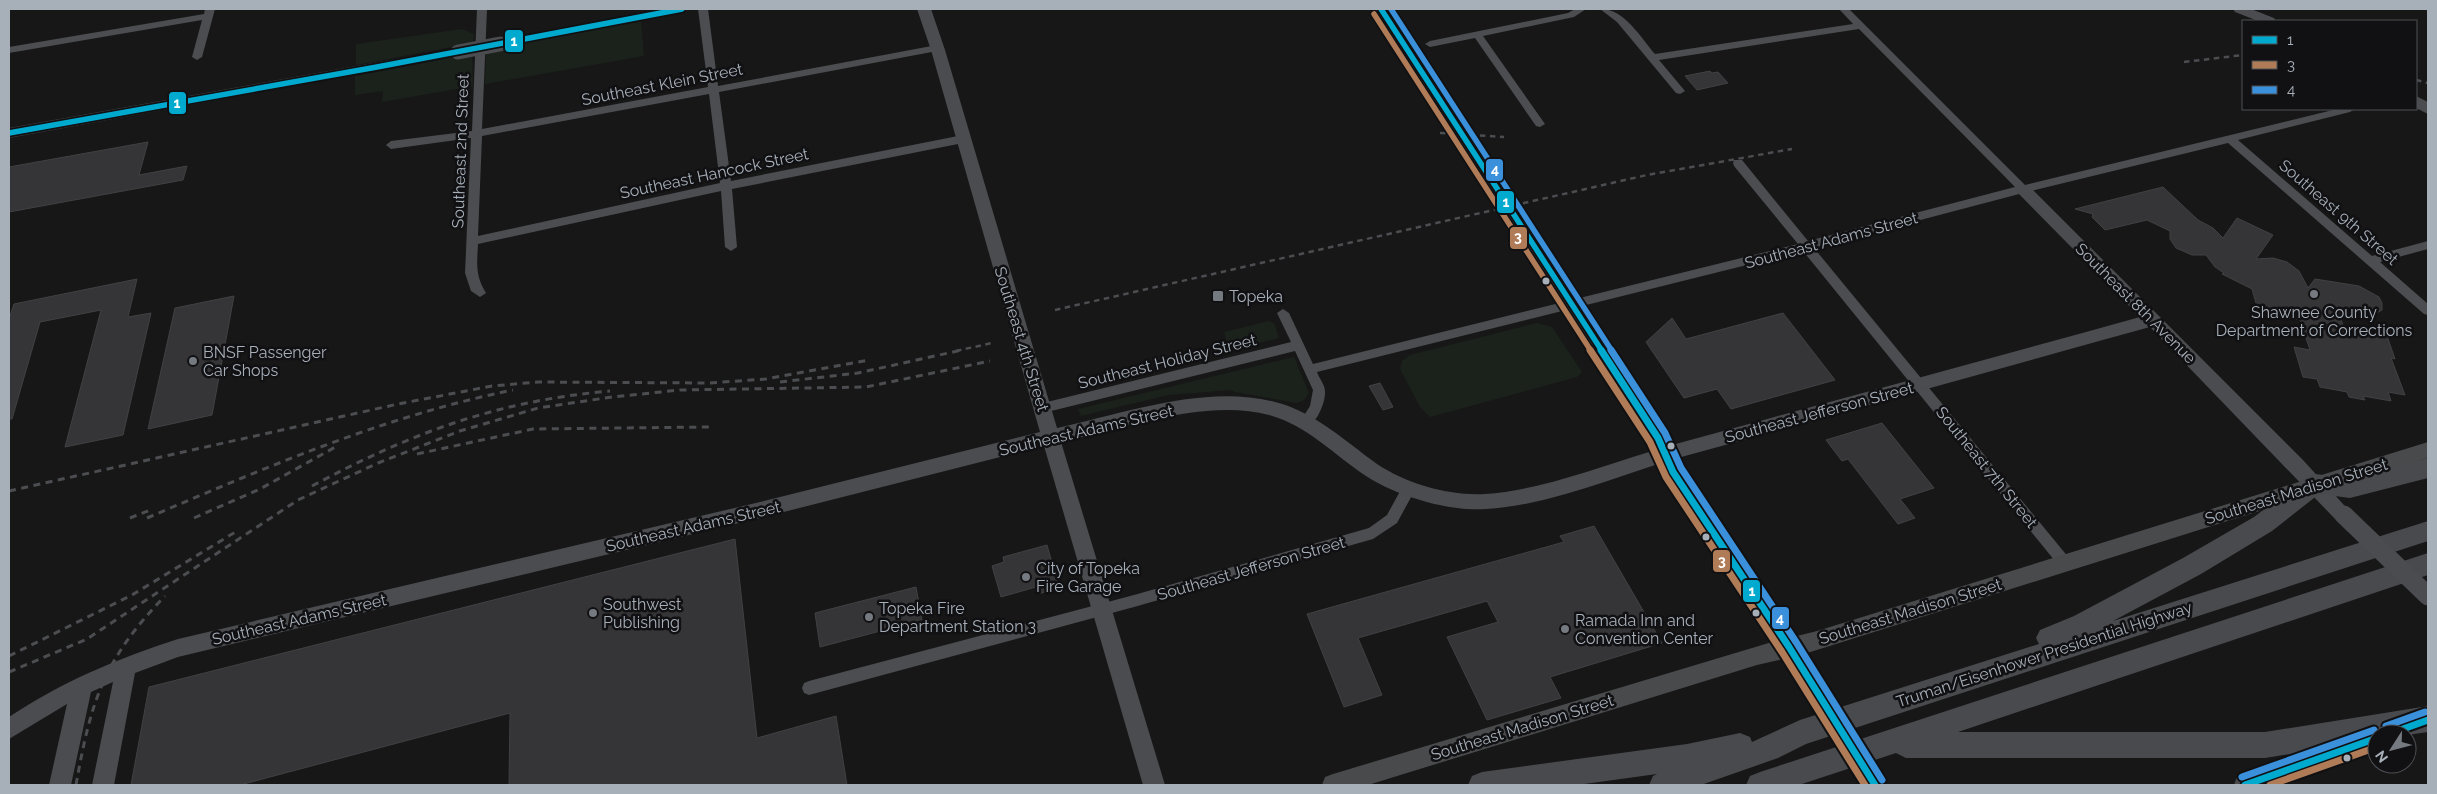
<svg xmlns="http://www.w3.org/2000/svg" width="2437" height="794" font-family="Raleway,sans-serif">
  <rect width="100%" height="100%" fill="#171717"/>
  <g fill="#1b221b">
    <polygon points="641,20 644,56 485,84 486,51"/>
    <polygon points="462,29 474,34 473,43 356,65 356,44"/>
    <polygon points="472,54 473,86 382,102 383,91 355,95 355,76"/>
    <polygon points="1269,321 1274,323 1279,338 1233,349 1229,348 1224,332"/>
    <polygon points="1537,323 1552,327 1582,372 1577,377 1430,417 1420,407 1400,369 1402,361 1410,355"/>
    <polygon points="1197,352 1203,353 1204,358 1171,366 1169,364 1169,360"/>
    <polygon points="1294,357 1309,393 1304,400 1297,403 1235,392 1232,390 1168,395 1081,416 1078,409"/>
  </g>
  <g fill="#353537" stroke="#404143">
    <polygon points="1710,71 1712,73 1718,72 1728,83 1697,90 1685,76"/>
    <polygon points="148,142 139,175 187,166 183,180 9,212 9,167"/>
    <polygon points="2163,187 2198,220 2213,228 2223,238 2237,218 2273,235 2256,259 2273,258 2287,262 2299,271 2308,288 2315,279 2359,286 2379,297 2382,303 2382,310 2375,314 2337,308 2344,328 2387,336 2395,359 2391,358 2405,395 2388,392 2391,401 2363,396 2365,400 2349,397 2347,392 2320,387 2317,379 2303,377 2294,347 2310,350 2300,320 2278,316 2279,320 2260,317 2252,289 2222,274 2224,273 2215,267 2206,255 2192,255 2176,248 2170,239 2170,231 2147,220 2105,230 2092,217 2093,214 2075,209"/>
    <polygon points="137,279 128,317 151,313 123,435 65,447 101,310 40,322 12,419 9,419 9,319 14,304"/>
    <polygon points="234,296 212,415 148,429 175,308"/>
    <polygon points="1783,313 1835,380 1731,409 1717,389 1684,398 1646,342 1672,318 1686,339"/>
    <polygon points="1380,383 1393,407 1383,410 1369,386"/>
    <polygon points="1882,423 1934,488 1900,499 1915,518 1898,524 1848,459 1842,461 1826,440"/>
    <polygon points="1594,526 1662,643 1550,677 1561,698 1487,720 1447,637 1498,622 1487,601 1358,638 1382,695 1344,707 1307,614 1564,542 1560,536"/>
    <polygon points="735,539 757,738 836,716 847,785 509,785 510,713 240,785 131,785 149,687"/>
    <polygon points="1047,545 1059,588 1038,594 1036,587 1001,597 992,566 1004,562 1003,557"/>
    <polygon points="916,587 922,620 820,647 815,613"/>
  </g>
  <g fill="none" stroke-linecap="round" stroke-linejoin="round">
    <g fill="#4b4d50" fill-rule="evenodd">
      <polygon points="205,9 215,9 202,57 197,60 192,57 202,20 9,53 9,47 204,14"/>
      <path d="M477,9H487L482,129L708,87L698,9H708L718,86L937,45L942,48L937,51L719,92L731,181L963,135L968,139L963,143L732,189L737,247L731,251L725,247L721,191L478,244C477,264 475,275 486,293L480,297L471,291L465,273L471,138L391,149L386,145L391,141L472,131ZM709,94L720,183L478,236L482,136Z"/>
      <polygon points="1575,9 1586,9 1574,17 1483,36 1545,124 1540,127 1536,126 1475,38 1430,47 1425,44 1430,41 1568,13"/>
      <path d="M1600,9C1624,8 1641,38 1655,54L1853,24L1839,9H1849L2025,185L2337,109H2355L2350,112L2238,140L2372,256L2428,241V249L2380,262L2428,304V315L2424,314L2228,143L2023,193L1814,248L2069,558L2071,562L2069,566L2064,568L2059,566L1803,251L1317,372C1319,378 1325,385 1325,391C1326,402 1315,430 1302,426L1300,422L1310,406L1313,390L1295,351L1043,413L1039,412L1037,408L1039,404L1043,403L1291,342L1277,313L1283,309L1289,313L1313,364L1798,244L1734,166L1733,163L1734,160H1742L1808,241L2015,187L1859,29L1659,60L1685,91L1680,94L1676,93L1617,22Z"/>
      <polygon points="1409,483 1414,484 1416,488 1397,523 1373,539 1134,607 809,695 804,693 802,688 804,683 809,681 1134,595 1369,528 1387,515 1404,484"/>
    </g>
    <g fill="#4a4c4f" fill-rule="evenodd">
      <polygon points="662,9 689,9 682,13 500,48 493,44 500,40"/>
      <path d="M917,9H931L945,50L1057,428C1126,413 1205,384 1275,402C1315,412 1345,441 1377,464C1407,484 1449,496 1485,494C1548,490 1622,458 1683,442C1836,400 1988,359 2140,317L2018,193L2015,189L2018,185H2028L2303,460L2353,515L2351,521L2344,523L2337,521L2150,327C1995,370 1840,413 1685,456C1620,474 1554,505 1486,509C1449,512 1397,496 1366,476C1334,455 1307,425 1269,415C1207,398 1123,428 1061,442L1165,785H1143L1044,446L760,518L178,657L135,673L114,785H92L113,682L91,692L71,785H49L67,704L9,739V717C63,681 117,659 178,639L760,502L1040,432L931,50Z"/>
      <polygon points="2233,9 2251,9 2274,18 2276,21 2258,21 2235,12"/>
      <polygon points="458,48 463,49 465,52 463,55 9,138 9,128"/>
      <polygon points="2416,96 2428,102 2428,114 2416,108"/>
    </g>
    <g fill="#484a4c" fill-rule="evenodd">
      <polygon points="1374,9 1388,9 1401,29 1399,32 1389,32"/>
      <polygon points="1630,388 1637,390 1665,433 1681,468 1793,637 1817,631 2428,442 2428,458 1804,654 1823,684 1820,691 1812,694 1804,691 1783,659 1757,665 1368,785 1322,785 1325,777 1333,774 1772,642 1666,478 1650,441 1621,395 1623,390"/>
      <polygon points="2377,727 2385,730 2386,734 2377,734 2377,749 2275,785 2234,785 2237,777"/>
    </g>
    <g fill="#494a4d" fill-rule="evenodd">
      <polygon points="2428,458 2428,478 2350,498 2319,494 2272,531 2201,574 2113,621 2428,521 2428,541 1806,744 1778,758 1701,785 1649,785 1653,776 1657,774 1577,785 1468,785 1472,776 1482,772 1687,744 1740,733 1750,737 1752,742 1800,720 2039,644 2036,638 2040,630 2074,616 2183,558 2254,517 2307,477 2315,474 2350,478"/>
      <polygon points="2428,553 2428,575 1958,732 2265,732 2428,706 2428,732 2407,735 2377,734 2377,740 2265,758 1906,758 1896,753 1799,785 1746,785 1750,776 1760,772"/>
    </g>
    <g stroke="#4b4d50" stroke-width="2.5" stroke-dasharray="5.5 4.5" stroke-linecap="butt">
      <polyline points="2184,62 2243,55"/>
      <polyline points="2416,80 2428,83"/>
      <polyline points="1440,133 1504,137"/>
      <polyline points="1055,310 1647,175 1792,149"/>
      <polyline points="956,351 992,343"/>
    </g>
    <g stroke="#4b4d50" stroke-width="3" stroke-dasharray="7 5.5" stroke-linecap="butt">
      <polyline points="780,382 858,373 962,350"/>
      <polyline points="417,454 533,429 709,427"/>
      <path d="M312,486C411,433 497,401 610,391"/>
      <polyline points="9,491 398,404 492,386 538,382 710,383 766,379 869,360"/>
      <polyline points="130,518 153,509"/>
      <path d="M147,518C267,467 385,416 513,390"/>
      <polyline points="194,518 260,489 339,445"/>
      <polyline points="9,656 132,595 237,531"/>
      <polyline points="9,672 87,639 298,500 378,463 460,431 538,408 612,397 680,390 866,387 990,361"/>
      <path d="M76,785C91,700 104,659 165,596"/>
    </g>
    <polyline stroke="#4a4c4f" stroke-width="15" points="458,52 500,44"/>
    <polyline stroke="#4a4c4f" stroke-width="19" points="2344,515 2428,596"/>
    <polyline stroke="#484a4c" stroke-width="16" points="1394,29 1602,351"/>
    <g stroke="#484a4c" stroke-width="21">
      <polyline points="1601,350 1630,395"/>
      <polyline points="1812,684 1875,785"/>
    </g>
    <g stroke="#111113" stroke-width="9">
      <g id="bus-1-far1">
        <polyline points="1381,9 1602,351"/>
        <polyline points="9,133 377,67 682,9"/>
      </g>
    </g>
    <g stroke="#111113" stroke-width="11">
      <g id="bus-1">
        <polyline points="1601,350 1658,438 1673,472 1789,647 1875,785"/>
        <polyline points="2389,734 2428,720"/>
        <polyline points="2245,785 2377,738"/>
      </g>
    </g>
    <g stroke="#111113" stroke-width="9">
      <polyline id="bus-2-far1" points="1374,14 1591,351"/>
    </g>
    <g stroke="#111113" stroke-width="11">
      <g id="bus-2">
        <polyline points="1590,350 1650,442 1666,477 1782,652 1865,785"/>
        <polyline points="2270,785 2377,747"/>
      </g>
    </g>
    <g stroke="#111113" stroke-width="9">
      <polyline id="bus-3-far1" points="1391,9 1612,351"/>
    </g>
    <g stroke="#111113" stroke-width="11">
      <g id="bus-3">
        <polyline points="1611,350 1665,433 1681,468 1796,642 1882,780"/>
        <polyline points="2386,726 2425,712"/>
        <polyline points="2242,777 2374,730"/>
      </g>
    </g>
    <use href="#bus-1-far1" stroke="#00a9ce" stroke-width="5.5"/>
    <use href="#bus-1" stroke="#00a9ce" stroke-width="7"/>
    <use href="#bus-2-far1" stroke="#b07c57" stroke-width="5.5"/>
    <use href="#bus-2" stroke="#b07c57" stroke-width="7"/>
    <use href="#bus-3-far1" stroke="#3a90db" stroke-width="5.5"/>
    <use href="#bus-3" stroke="#3a90db" stroke-width="7"/>
  </g>
  <g fill="#a7afb9" stroke="#111113" stroke-width="2">
    <circle cx="1546" cy="281" r="4.5"/>
    <circle cx="1671" cy="446" r="4.5"/>
    <circle cx="1706" cy="537" r="4.5"/>
    <circle cx="1756" cy="613" r="4.5"/>
    <circle cx="2347" cy="758" r="4.5"/>
  </g>
  <g fill="#757a80" stroke="#111113" stroke-width="2">
    <circle cx="2314" cy="294" r="5"/>
    <rect x="1212" y="290" width="12" height="12" rx="2.5"/>
    <circle cx="193" cy="361" r="5"/>
    <circle cx="1026" cy="577" r="5"/>
    <circle cx="593" cy="613" r="5"/>
    <circle cx="869" cy="617" r="5"/>
    <circle cx="1565" cy="629" r="5"/>
  </g>
  <g text-anchor="middle" stroke-width="5" stroke-linejoin="round" paint-order="stroke">
    <g font-size="16" fill="#a7afb9" stroke="#111113">
      <text transform="translate(662 84) rotate(-11)" y="6">Southeast Klein Street</text>
      <text transform="translate(460 151) rotate(-88)" y="6">Southeast 2nd Street</text>
      <text transform="translate(714 173) rotate(-12)" y="6">Southeast Hancock Street</text>
      <text transform="translate(2339 212) rotate(41)" y="6">Southeast 9th Street</text>
      <text transform="translate(1831 240) rotate(-15)" y="6">Southeast Adams Street</text>
      <text transform="translate(2136 303) rotate(45)" y="6">Southeast 8th Avenue</text>
      <text transform="translate(1022 339) rotate(73)" y="6">Southeast 4th Street</text>
      <text transform="translate(1167 361) rotate(-14)" y="6">Southeast Holiday Street</text>
      <text transform="translate(1819 412) rotate(-15)" y="6">Southeast Jefferson Street</text>
      <text transform="translate(1086 430) rotate(-13)" y="6">Southeast Adams Street</text>
      <text transform="translate(1987 467) rotate(51)" y="6">Southeast 7th Street</text>
      <text transform="translate(2296 491) rotate(-17)" y="6">Southeast Madison Street</text>
      <text transform="translate(693 526) rotate(-13)" y="6">Southeast Adams Street</text>
      <text transform="translate(1251 568) rotate(-16)" y="6">Southeast Jefferson Street</text>
      <text transform="translate(1910 611) rotate(-17)" y="6">Southeast Madison Street</text>
      <text transform="translate(299 619) rotate(-13)" y="6">Southeast Adams Street</text>
      <text transform="translate(2044 654) rotate(-18)" y="6">Truman/Eisenhower Presidential Highway</text>
      <text transform="translate(1522 727) rotate(-17)" y="6">Southeast Madison Street</text>
    </g>
    <g font-size="16" fill="#a7afb9" stroke="#111113" text-anchor="start">
      <text x="1229" y="302">Topeka</text>
      <text x="2314" y="318" text-anchor="middle">Shawnee County<tspan x="2314" dy="18">Department of Corrections</tspan></text>
      <text x="203" y="358">BNSF Passenger<tspan x="203" dy="18">Car Shops</tspan></text>
      <text x="1036" y="574">City of Topeka<tspan x="1036" dy="18">Fire Garage</tspan></text>
      <text x="603" y="610">Southwest<tspan x="603" dy="18">Publishing</tspan></text>
      <text x="879" y="614">Topeka Fire<tspan x="879" dy="18">Department Station 3</tspan></text>
      <text x="1575" y="626">Ramada Inn and<tspan x="1575" dy="18">Convention Center</tspan></text>
    </g>
  </g>
  <g stroke="#111113" stroke-width="2">
    <rect x="504" y="29" width="20" height="24" rx="5" fill="#00a9ce"/>
    <rect x="168" y="91" width="19" height="24" rx="5" fill="#00a9ce"/>
    <rect x="1485" y="158" width="19" height="24" rx="5" fill="#3a90db"/>
    <rect x="1496" y="190" width="19" height="24" rx="5" fill="#00a9ce"/>
    <rect x="1509" y="226" width="19" height="24" rx="5" fill="#b07c57"/>
    <rect x="1712" y="549" width="19" height="24" rx="5" fill="#b07c57"/>
    <rect x="1742" y="579" width="19" height="24" rx="5" fill="#00a9ce"/>
    <rect x="1771" y="606" width="19" height="24" rx="5" fill="#3a90db"/>
  </g>
  <g font-size="14" text-anchor="middle" font-weight="bold" fill="#fff">
    <text x="514" y="46">1</text>
    <text x="177" y="108">1</text>
    <text x="1495" y="174">4</text>
    <text x="1506" y="207">1</text>
    <text x="1518" y="242">3</text>
    <text x="1722" y="566">3</text>
    <text x="1752" y="596">1</text>
    <text x="1780" y="623">4</text>
  </g>
  <rect width="2437" height="794" fill="none" stroke="#a7afb9" stroke-width="20"/>
  <rect x="2242" y="20" width="175" height="90" fill="#111113" stroke="#4d5055"/>
  <rect x="2252" y="36" width="25" height="8" fill="#00a9ce" stroke="#4d5055"/>
  <text x="2287" y="45" font-size="15" fill="#a7afb9">1</text>
  <rect x="2252" y="61" width="25" height="8" fill="#b07c57" stroke="#4d5055"/>
  <text x="2287" y="70" font-size="15" fill="#a7afb9">3</text>
  <rect x="2252" y="86" width="25" height="8" fill="#3a90db" stroke="#4d5055"/>
  <text x="2287" y="95" font-size="15" fill="#a7afb9">4</text>
  <g transform="translate(2392 749) rotate(234)"><circle r="24" fill="#111113" stroke="#4d5055"/>
  <path d="M0-4L9 19L0 12L-9 19Z" fill="#757a80"/>
  <text y="-8" font-size="14" font-weight="bold" text-anchor="middle" fill="#a7afb9">N</text>
  </g>
</svg>
